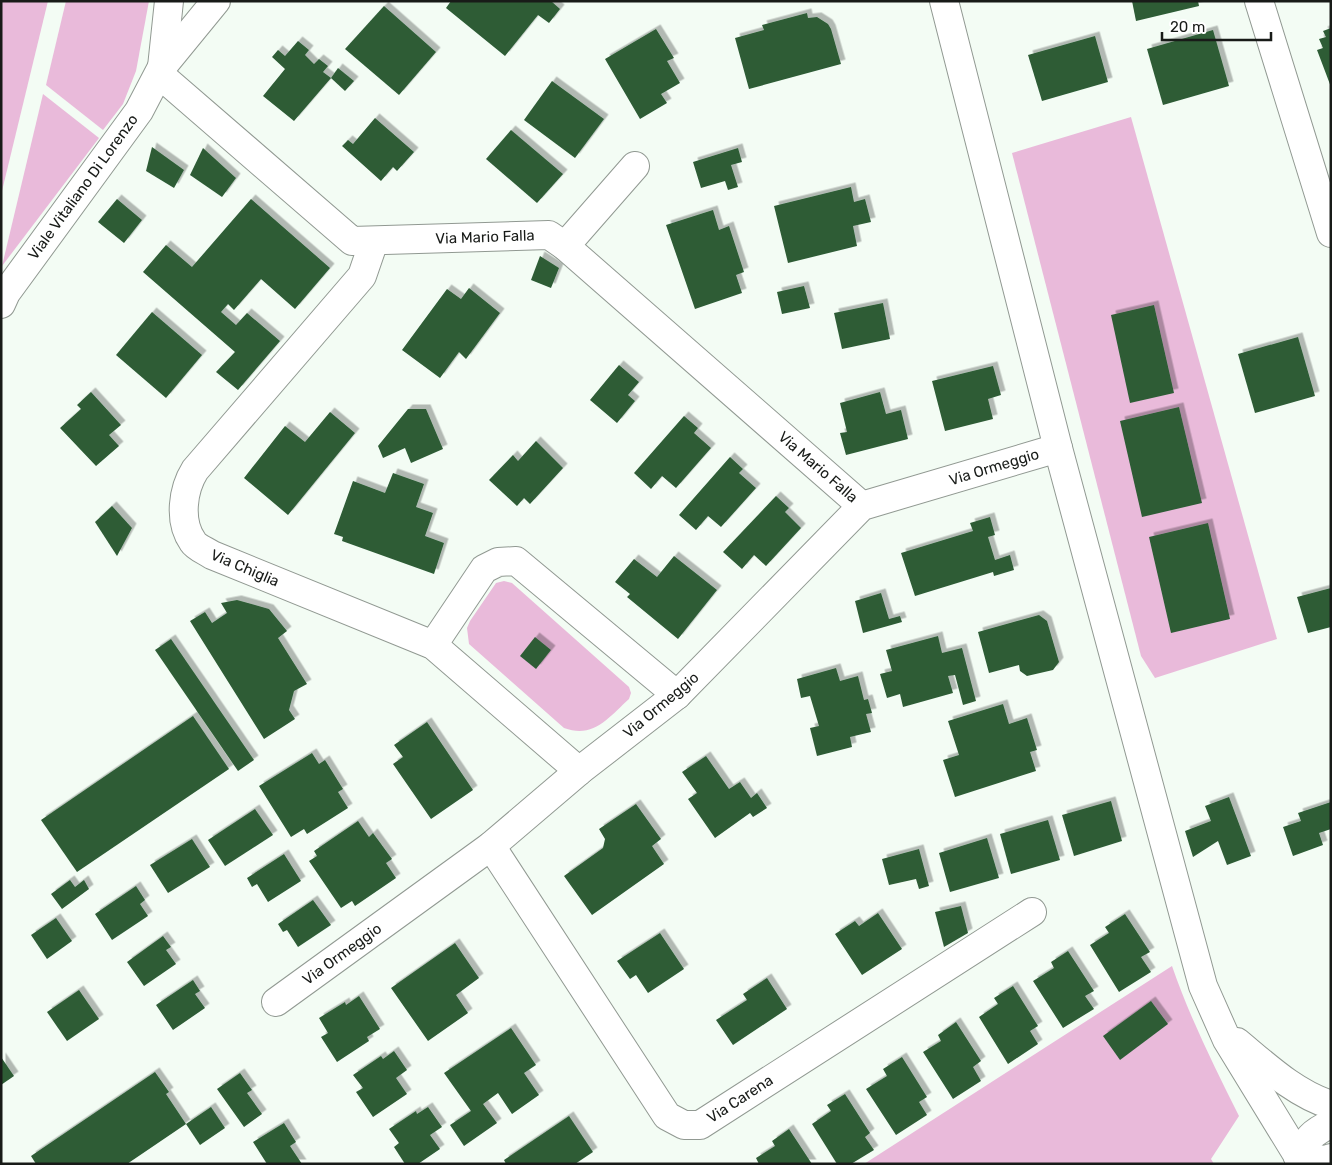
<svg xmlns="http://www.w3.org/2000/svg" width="1332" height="1165" font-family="Rubik,sans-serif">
  <defs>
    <filter id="shadow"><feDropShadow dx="4.5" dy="-4.5" stdDeviation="0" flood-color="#0004"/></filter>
  </defs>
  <rect width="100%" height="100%" fill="#f3fcf4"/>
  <g fill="#e9bada">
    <polygon points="1,1 48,1 1,195"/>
    <polygon points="66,1 149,1 136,71 123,104 103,130 46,85"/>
    <polygon points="43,94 99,138 2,266"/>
    <polygon points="1131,117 1277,639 1155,678 1141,656 1012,153"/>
    <path d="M504,581L512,583L629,687L631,693L629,699C609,717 594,739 564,728L469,644L467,628L470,621L496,583Z"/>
    <path d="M1172,966C1190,1018 1214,1066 1239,1116L1211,1159L1214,1164H864Z"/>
  </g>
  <g fill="#2d5c36" filter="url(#shadow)">
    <polygon points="451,1 551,1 560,9 549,23 538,15 505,56 446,8"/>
    <polygon points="1132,1 1198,1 1199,6 1136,21"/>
    <polygon points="384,6 436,52 399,95 345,49"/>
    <polygon points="807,13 808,18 817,17 828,24 831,29 841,64 749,89 735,38 764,30 762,25"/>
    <polygon points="1331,28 1331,87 1317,50 1323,48 1319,39 1326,37 1323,31"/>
    <polygon points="656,29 674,58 667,61 680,83 661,94 667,103 640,119 605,59"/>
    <polygon points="1213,30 1229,86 1163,105 1147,49"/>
    <polygon points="1095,36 1108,82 1042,101 1028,55"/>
    <polygon points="298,41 309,50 305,55 314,64 319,59 328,66 323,72 331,78 294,121 263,96 285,69 272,57 278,50 285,56"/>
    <polygon points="338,68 354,81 345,91 331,78"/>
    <polygon points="552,81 604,119 575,158 524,120"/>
    <polygon points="375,118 414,152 397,171 393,167 381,181 342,146 348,140 353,144"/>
    <polygon points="511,130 563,174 537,203 486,159"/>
    <polygon points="152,147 184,170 174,188 146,171"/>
    <polygon points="203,148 236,178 222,197 190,175"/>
    <polygon points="738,148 742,162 731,165 738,187 728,190 725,181 701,188 693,162"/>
    <polygon points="851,187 854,202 865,199 871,222 853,226 857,246 788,263 774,206"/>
    <polygon points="117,199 142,220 124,243 98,222"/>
    <polygon points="251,199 330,268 295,309 261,279 234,310 228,304 221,312 236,325 247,313 280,341 238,390 216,372 235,352 143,272 166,245 192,267"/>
    <polygon points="713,210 719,230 729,226 744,272 736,275 742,293 695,309 666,225"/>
    <polygon points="540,256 559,268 551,288 531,280"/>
    <polygon points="804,286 810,308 782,314 777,292"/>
    <polygon points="469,288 500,313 466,359 459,352 440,378 402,350 447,289 461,299"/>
    <polygon points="883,303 890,339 842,349 834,313"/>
    <polygon points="1154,305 1174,393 1130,403 1111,315"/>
    <polygon points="152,312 202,355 166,398 116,355"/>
    <polygon points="1298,337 1315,396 1255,413 1238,354"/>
    <polygon points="619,365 639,382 628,395 635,401 617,423 590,400"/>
    <polygon points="993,366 1001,395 988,399 993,419 945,431 932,381"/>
    <polygon points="91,392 121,425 109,435 119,446 96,466 60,428 81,409 77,405"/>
    <polygon points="880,392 886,414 901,410 908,439 846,455 840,433 847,432 840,403"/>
    <polygon points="1179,407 1202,503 1142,517 1120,421"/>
    <polygon points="408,409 426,409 443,449 411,463 405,448 383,458 378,446"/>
    <polygon points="330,412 355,433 288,515 244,478 285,426 305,442"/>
    <polygon points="684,416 698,428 694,433 711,448 676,488 662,476 651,489 634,473"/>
    <polygon points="536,441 563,468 530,504 524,498 517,506 489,480 513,455 518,461"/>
    <polygon points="730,457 743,469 739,473 756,488 721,527 708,516 696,530 679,515"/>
    <polygon points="393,473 424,484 416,507 433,513 425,536 444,543 434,574 342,541 343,537 334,534 353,481 385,493"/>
    <polygon points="776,496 789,508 785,512 801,528 766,566 754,555 742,569 723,552"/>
    <polygon points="112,506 132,528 117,556 95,522"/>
    <polygon points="990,517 995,535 988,537 995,560 1010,555 1014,570 994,576 993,572 915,596 901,553 973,531 970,523"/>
    <polygon points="1208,523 1230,619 1171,633 1149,537"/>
    <polygon points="674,556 717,590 678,639 627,597 630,594 615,582 634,559 657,577"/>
    <polygon points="1331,588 1331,627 1308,633 1297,597"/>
    <polygon points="881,593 889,619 900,616 902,622 863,633 855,601"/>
    <polygon points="237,600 269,609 287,631 278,638 307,684 294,691 289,710 295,719 264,739 190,621 205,612 212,623 227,613 221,603"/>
    <polygon points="1039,615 1047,621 1059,662 1053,670 1027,676 1020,671 1019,665 989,673 978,632"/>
    <polygon points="938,636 942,653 962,648 976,701 963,705 955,675 948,676 953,693 903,707 900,694 887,698 880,674 892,671 886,650"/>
    <polygon points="535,637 551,650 536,669 520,656"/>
    <polygon points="171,639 254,760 238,771 155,650"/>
    <polygon points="836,668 840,681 858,676 864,700 868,699 872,713 866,714 871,732 850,737 852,747 817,756 810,728 819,726 810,696 801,698 797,679"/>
    <polygon points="1003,704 1009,724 1027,718 1037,750 1030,752 1036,771 955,797 943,760 959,755 948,721"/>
    <polygon points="193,716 229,769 77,872 41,820"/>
    <polygon points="427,722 473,790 431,819 393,764 403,757 394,745"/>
    <polygon points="312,753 319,764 325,760 343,789 338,792 348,808 307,834 304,829 291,837 259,786"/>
    <polygon points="706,756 729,789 740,782 751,798 757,793 767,808 753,817 750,813 715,838 688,799 697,793 682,772"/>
    <polygon points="1229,797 1251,856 1227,865 1218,841 1193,857 1185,831 1211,821 1205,806"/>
    <polygon points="1111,801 1122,841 1074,856 1062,815"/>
    <polygon points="1331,802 1331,829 1319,833 1323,845 1293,856 1283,827 1301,821 1298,813"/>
    <polygon points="636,804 661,839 652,846 664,864 592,915 564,876 603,848 605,839 599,829"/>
    <polygon points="255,809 273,835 225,866 208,840"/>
    <polygon points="1048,820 1060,860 1011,874 1000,834"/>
    <polygon points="358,821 369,837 373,833 392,859 386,863 396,878 355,906 352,901 341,908 309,861 317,856 314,851"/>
    <polygon points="987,838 999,878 950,892 939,853"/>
    <polygon points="192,839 210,867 168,893 150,865"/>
    <polygon points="919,849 929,886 919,889 916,879 889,885 882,859"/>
    <polygon points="284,854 301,881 268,902 257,884 252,887 247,878"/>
    <polygon points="70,880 75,887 84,880 89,889 62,909 51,894"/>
    <polygon points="136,886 145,900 140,904 148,916 112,940 95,914"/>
    <polygon points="313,900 331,925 298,947 287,930 283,932 278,924"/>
    <polygon points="961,906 968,933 944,947 935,912"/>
    <polygon points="878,913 902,949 862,975 835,934 855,921 859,926"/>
    <polygon points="1125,914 1150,952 1141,957 1151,972 1119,992 1090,945 1109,933 1105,927"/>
    <polygon points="56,918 72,941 47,959 31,935"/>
    <polygon points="660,933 684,969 648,993 636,975 630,979 617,961"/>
    <polygon points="163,936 171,947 166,950 176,964 144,986 127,962"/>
    <polygon points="455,943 479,978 456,995 468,1013 428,1041 391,988"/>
    <polygon points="1068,951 1094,991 1085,996 1094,1009 1063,1028 1033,981 1054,968 1051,962"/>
    <polygon points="767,978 787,1009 733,1045 716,1020 747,1000 743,994"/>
    <polygon points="193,980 200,991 195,994 205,1008 173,1030 156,1005"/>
    <polygon points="1013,986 1038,1026 1030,1031 1038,1044 1008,1064 979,1017 998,1004 994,998"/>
    <polygon points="79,990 99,1019 67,1041 47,1012"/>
    <polygon points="359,996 380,1029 367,1037 369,1041 337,1062 321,1037 328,1033 319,1018 345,1002 346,1005"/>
    <polygon points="1151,1001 1168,1024 1120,1060 1103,1036"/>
    <polygon points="956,1022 981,1061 973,1067 981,1081 953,1099 923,1052 941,1041 938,1035"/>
    <polygon points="511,1028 536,1065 524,1073 539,1095 512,1114 498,1093 483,1104 497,1123 464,1146 450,1125 471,1111 444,1073"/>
    <polygon points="394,1051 407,1070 396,1078 407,1094 373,1117 356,1092 363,1088 353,1075 381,1056 383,1059"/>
    <polygon points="1,1057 14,1076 1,1085"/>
    <polygon points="902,1057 927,1097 919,1102 927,1115 896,1135 866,1089 887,1076 883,1069"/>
    <polygon points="155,1072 169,1092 166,1094 186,1124 127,1164 36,1164 31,1156"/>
    <polygon points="240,1073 252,1090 247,1093 262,1114 244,1127 217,1089"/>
    <polygon points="845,1094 870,1133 865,1137 874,1150 851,1164 837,1164 812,1124 831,1111 827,1105"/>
    <polygon points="211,1107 225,1128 200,1145 186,1124"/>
    <polygon points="428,1107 442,1127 430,1135 440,1149 418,1164 405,1164 394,1147 399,1143 389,1129 416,1111 417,1114"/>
    <polygon points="569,1116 593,1152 575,1164 506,1164 504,1160"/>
    <polygon points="284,1123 296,1142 290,1146 302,1164 267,1164 253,1142"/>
    <polygon points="789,1129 812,1164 759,1164 756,1158 775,1146 772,1141"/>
  </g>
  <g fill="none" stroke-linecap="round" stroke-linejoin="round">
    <g stroke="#919992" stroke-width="30">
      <g id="minor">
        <polyline points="944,1 1058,448 1203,986 1227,1040 1303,1164"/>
        <polyline points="1259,1 1331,233"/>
        <polyline points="162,67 169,1"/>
        <polyline points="159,74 352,241 549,235 565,246 862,506"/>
        <path d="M374,241L362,276L195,470C183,489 178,521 193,542C196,547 206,551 212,555L433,645L579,771"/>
        <polyline points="565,246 635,166"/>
        <polyline points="1,304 6,293 139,111 162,67 216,1"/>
        <polyline points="433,645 484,569 498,562 516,561 677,695"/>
        <polyline points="491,846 667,1116 684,1125 700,1125 1032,912"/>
        <polyline points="276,1002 491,846 579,771 677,695 862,506 1058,448"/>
        <path d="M1237,1042C1266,1066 1294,1093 1331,1105"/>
        <path d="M1298,1157C1307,1139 1312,1132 1331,1124"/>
        <polyline points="1298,1157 1325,1160 1331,1158"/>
      </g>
    </g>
    <use href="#minor" stroke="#fff" stroke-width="28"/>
  </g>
  <g text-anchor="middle" stroke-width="5" stroke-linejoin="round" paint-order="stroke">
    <g font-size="15" fill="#181b18" stroke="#fff">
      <text transform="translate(83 187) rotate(-54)" y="5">Viale Vitaliano Di Lorenzo</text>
      <text transform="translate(485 237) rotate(-2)" y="5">Via Mario Falla</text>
      <text transform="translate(818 467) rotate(41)" y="5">Via Mario Falla</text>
      <text transform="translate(994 467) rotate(-17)" y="5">Via Ormeggio</text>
      <text transform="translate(245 568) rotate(23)" y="5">Via Chiglia</text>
      <text transform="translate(661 705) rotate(-40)" y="5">Via Ormeggio</text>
      <text transform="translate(342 954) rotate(-36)" y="5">Via Ormeggio</text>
      <text transform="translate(740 1099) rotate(-33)" y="5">Via Carena</text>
    </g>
  </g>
  <rect width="1332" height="1165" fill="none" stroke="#181b18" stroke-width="5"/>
  <path d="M1162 32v8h109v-8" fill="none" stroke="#181b18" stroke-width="2.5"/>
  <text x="1170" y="32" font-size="15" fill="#181b18" stroke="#ffffff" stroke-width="4" paint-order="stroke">20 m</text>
</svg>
